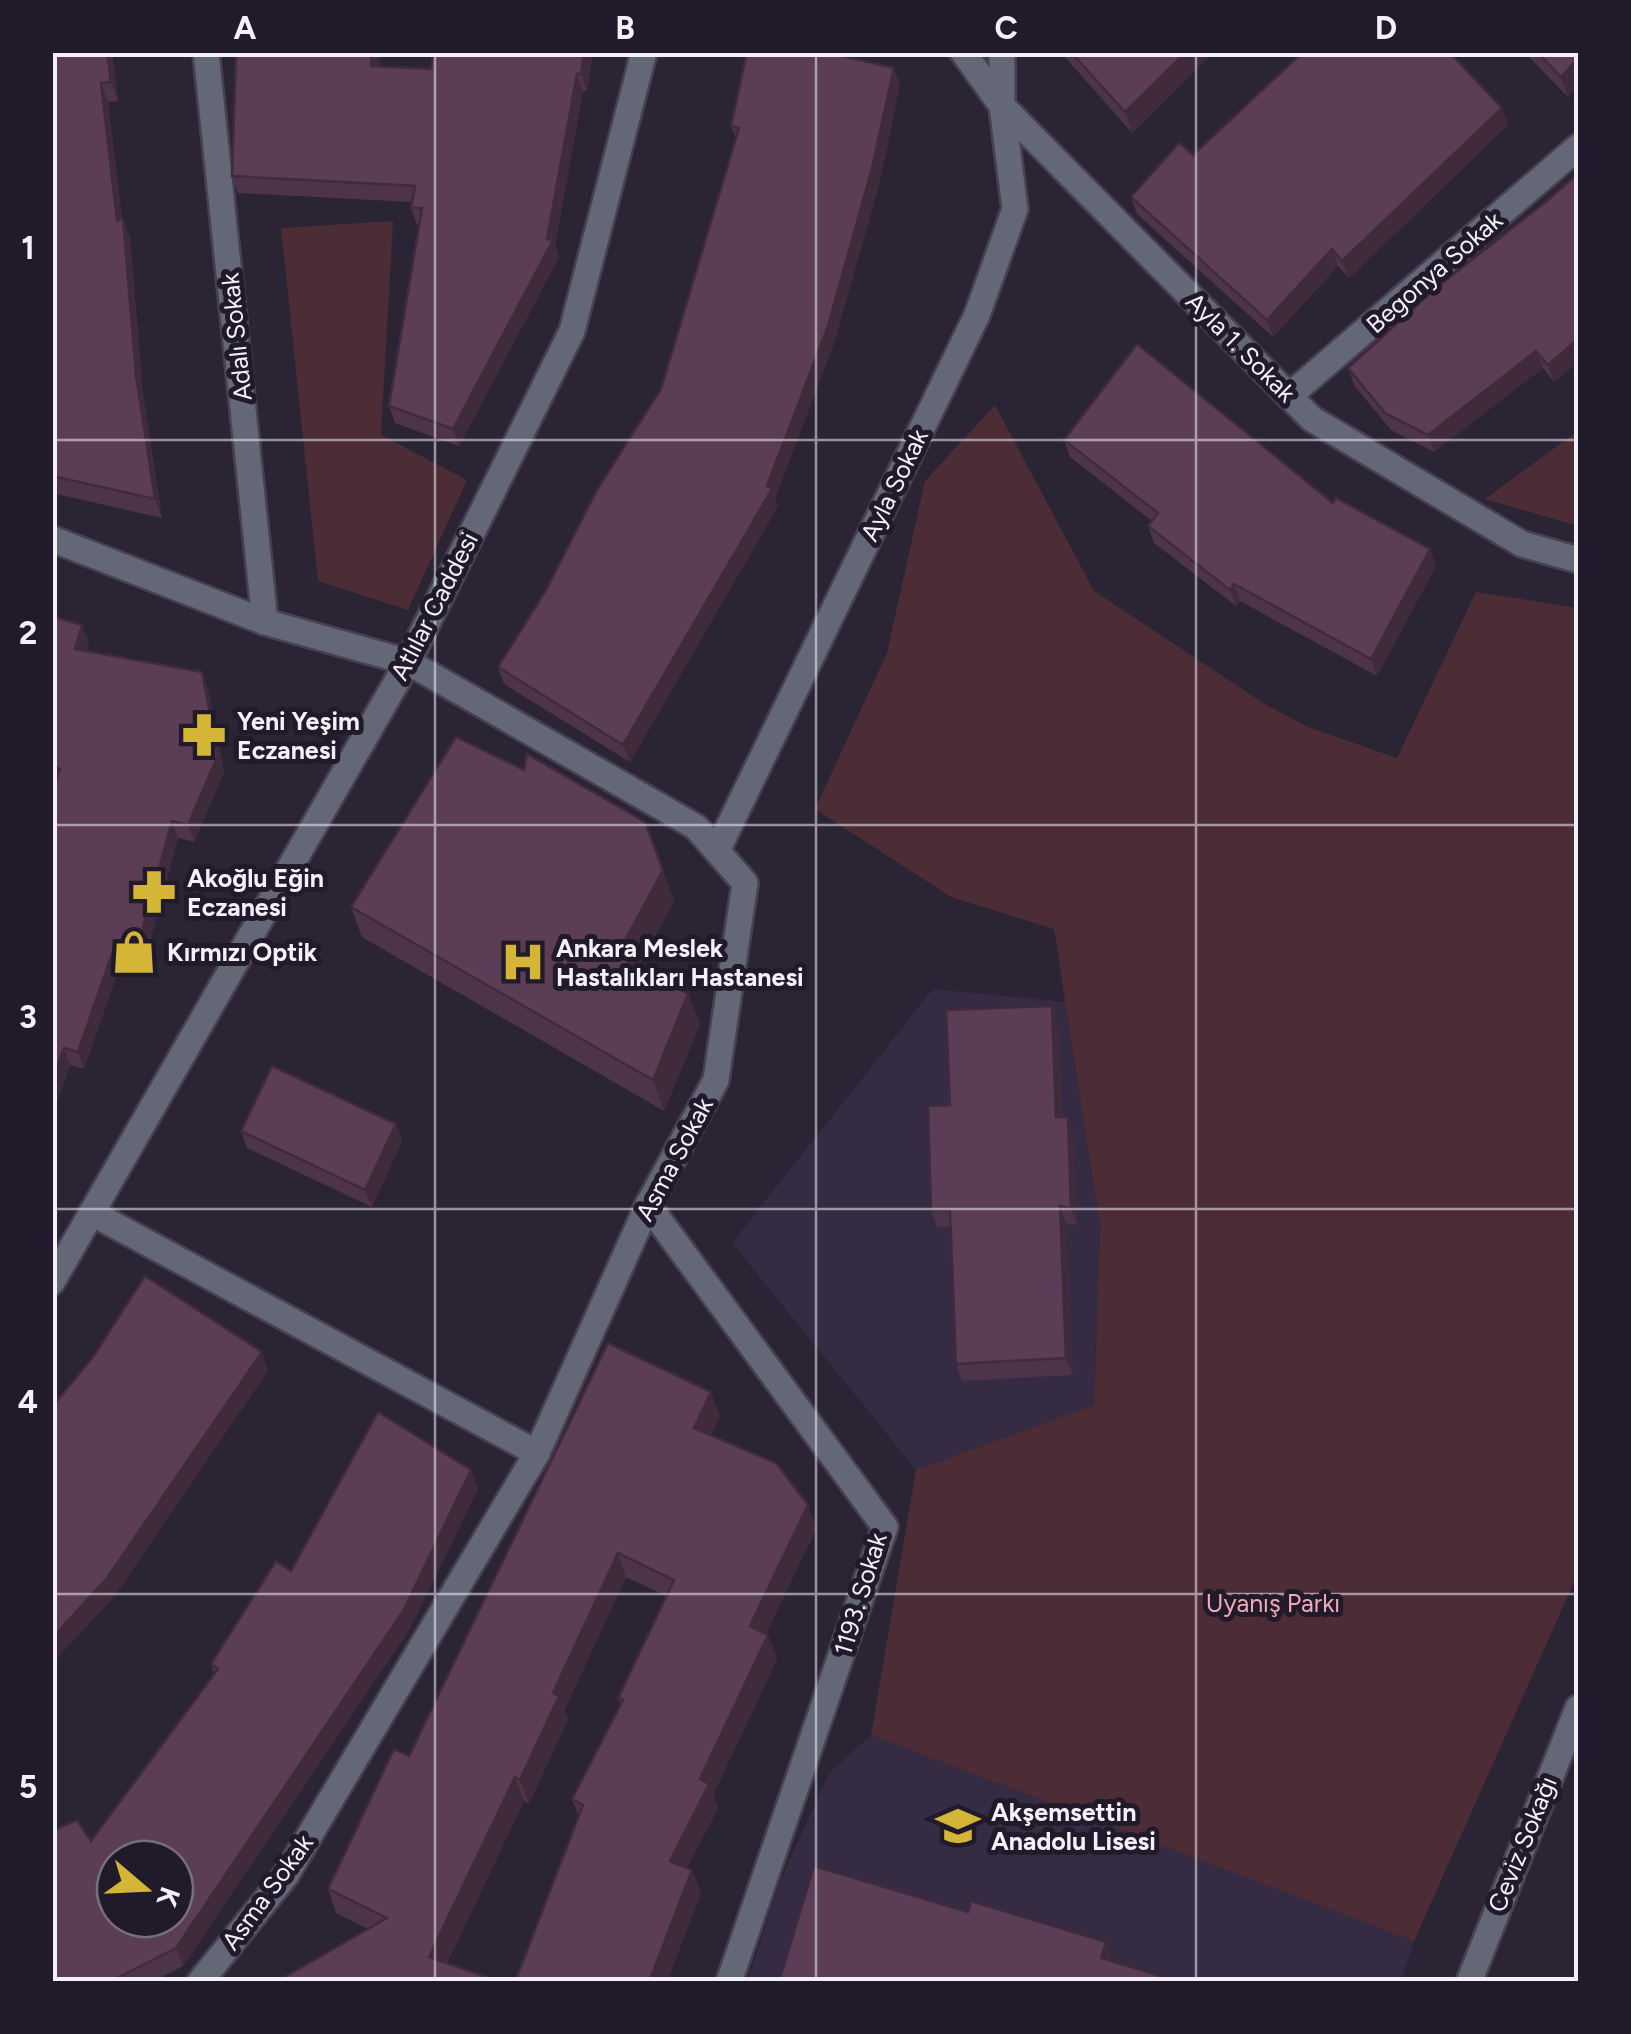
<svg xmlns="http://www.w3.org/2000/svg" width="1631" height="2034" font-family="Figtree,sans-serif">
  <rect width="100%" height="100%" fill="#2b2435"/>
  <g fill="#352b42">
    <polygon points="933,989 1066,1002 1100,1225 1094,1405 916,1470 732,1243"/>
    <polygon points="871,1735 1414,1941 1401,1981 747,1982 781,1879 829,1773"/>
  </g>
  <g fill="#4c2d35">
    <polygon points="393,221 381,435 467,480 408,610 318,581 281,228"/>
    <polygon points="995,405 1094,591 1268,706 1308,727 1397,758 1476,592 1578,608 1578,1573 1414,1941 871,1735 916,1470 1094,1405 1100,1225 1054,929 951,897 815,809 887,653 925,481"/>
    <polygon points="1578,431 1578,526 1485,499"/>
  </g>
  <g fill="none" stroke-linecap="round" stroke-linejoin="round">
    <g stroke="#474051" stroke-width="30">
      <g id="street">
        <polyline points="206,52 265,622"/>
        <polyline points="963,52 1002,106 1312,419 1522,544 1578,560"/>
        <polyline points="1289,396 1578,147"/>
        <polyline points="52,539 265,622 408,662 696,827 745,883 716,1080 648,1205 537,1453 286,1875 200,1982"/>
        <polyline points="717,851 977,315 1015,209 1002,106 1002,52"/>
        <polyline points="648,1205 885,1527 729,1982"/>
        <polyline points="92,1213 537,1453"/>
        <polyline points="52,1282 408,662 572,331 644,52"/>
        <polyline points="1469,1982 1578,1708"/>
      </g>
    </g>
    <use href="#street" stroke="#636776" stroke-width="25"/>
  </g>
  <g fill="#4e344a">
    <polygon points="52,52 112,52 118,101 108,102 122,219 130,238 143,394 162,518 52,493"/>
    <polygon points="236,52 380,52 379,66 431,69 433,52 593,52 587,91 583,91 555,245 559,257 459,446 395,423 389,406 419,225 417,225 411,208 412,202 238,193 232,176"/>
    <polygon points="1063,52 1214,52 1132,133 1065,57"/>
    <polygon points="1524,52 1578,52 1568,97"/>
    <polygon points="900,84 879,185 834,343 775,498 778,506 630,762 504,684 498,667 545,592 661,389 736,139 731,126"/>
    <polygon points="1508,125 1349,278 1338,266 1273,337 1137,214 1131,197 1193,155"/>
    <polygon points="1578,173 1578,362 1554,382 1543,368 1434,452 1391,430 1354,385 1348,368"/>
    <polygon points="1064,440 1333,503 1436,566 1377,676 1240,601 1236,606 1154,543 1148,526 1152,521 1070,457"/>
    <polygon points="52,616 89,642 86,651 202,672 208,689 224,772 194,842 178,838 142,970 120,965 84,1069 70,1065 52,1116 55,782 52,781"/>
    <polygon points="674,901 638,967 688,994 700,1024 664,1111 362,937 351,907"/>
    <polygon points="1058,1023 1062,1117 1068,1117 1074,1134 1077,1225 1066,1223 1073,1375 962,1381 956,1364 951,1227 937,1227 931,1210 950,1105"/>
    <polygon points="396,1124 402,1141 372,1207 247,1148 241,1131"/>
    <polygon points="720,1416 711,1435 816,1529 766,1634 768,1635 777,1659 713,1795 718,1808 687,1868 692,1870 701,1894 579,1817 572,1799 621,1705 618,1698 666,1596 626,1577 564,1711 568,1719 529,1804 524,1801 447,1963 276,1982 368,1929 336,1913 328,1889 409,1756"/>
    <polygon points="471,1470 478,1489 409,1630 183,1966 152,1982 52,1982 91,1841 214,1674 211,1664 291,1571"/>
  </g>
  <g fill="#402b3c">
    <polygon points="107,52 112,52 118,101 111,82"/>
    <polygon points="372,52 380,52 377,83 371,66"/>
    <polygon points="584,52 593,52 587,91 581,74"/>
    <polygon points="1186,52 1214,52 1132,133 1125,112"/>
    <polygon points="1578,58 1578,86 1568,97 1561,77"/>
    <polygon points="894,68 900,84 879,185 834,343 775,498 778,506 630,762 623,745"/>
    <polygon points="577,74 583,91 555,245 559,257 459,446 453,429 547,239"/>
    <polygon points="101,83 108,102 124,239 117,220"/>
    <polygon points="1502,108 1508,125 1349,278 1342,261"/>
    <polygon points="123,219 130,238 143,394 162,518 155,499 136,375"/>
    <polygon points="1332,249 1338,266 1273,337 1267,320"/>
    <polygon points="1578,339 1578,362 1554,382 1548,365"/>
    <polygon points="1536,351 1543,368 1434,452 1428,435"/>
    <polygon points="1430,549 1436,566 1377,676 1371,659"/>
    <polygon points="1234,584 1240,601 1236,606 1230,590"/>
    <polygon points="82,625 89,642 81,666 75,649"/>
    <polygon points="202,672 208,689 224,772 194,842 188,825"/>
    <polygon points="172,821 178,838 142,970 136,953"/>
    <polygon points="663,870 674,901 628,986 617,955"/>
    <polygon points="114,948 120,965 84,1069 78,1052"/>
    <polygon points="688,994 700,1024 664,1111 653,1080"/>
    <polygon points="1052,1006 1058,1023 1062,1134 1056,1117"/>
    <polygon points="64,1048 70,1065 52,1116 52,1081"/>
    <polygon points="1068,1117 1074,1134 1077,1225 1071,1208"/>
    <polygon points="396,1124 402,1141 372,1207 365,1190"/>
    <polygon points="1060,1206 1066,1223 1073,1375 1066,1358"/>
    <polygon points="262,1352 268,1371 114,1597 52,1664 52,1638"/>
    <polygon points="711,1392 720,1416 703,1452 694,1428"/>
    <polygon points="471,1470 478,1489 409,1630 183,1966 176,1948"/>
    <polygon points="808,1505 816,1529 758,1650 750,1626"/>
    <polygon points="618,1553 626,1577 564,1711 568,1719 529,1804 520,1780 553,1693"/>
    <polygon points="768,1635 777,1659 713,1795 718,1808 678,1885 670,1861 700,1779"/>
    <polygon points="515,1777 524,1801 438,1981 429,1957"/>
    <polygon points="692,1870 701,1894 667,1982 649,1982"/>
    <polygon points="1106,1942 1112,1959 1108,1975 1101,1958"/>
  </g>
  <g fill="#5b3d56" stroke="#402b3c" stroke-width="2.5" fill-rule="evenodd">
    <polygon points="52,52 107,52 111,82 101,83 117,220 123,219 136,375 155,499 52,476"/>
    <polygon points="236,52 372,52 371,66 431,69 433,52 584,52 581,74 577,74 547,239 553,240 453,429 389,406 422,208 411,208 415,186 232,176"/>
    <polygon points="747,52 825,52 894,68 872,168 828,326 767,486 772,489 623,745 498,667 545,592 598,488 661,389 739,128 731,126"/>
    <polygon points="1071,52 1186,52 1125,112"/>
    <polygon points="1303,52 1449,52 1502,108 1342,261 1332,249 1267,320 1131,197 1179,143 1193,155"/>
    <polygon points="1537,52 1578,52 1578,58 1561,77"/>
    <polygon points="1578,173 1578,339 1548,365 1536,351 1428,435 1385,413 1348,368 1437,287 1547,201"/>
    <polygon points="1137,344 1333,503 1336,498 1430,549 1371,659 1234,584 1230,590 1148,526 1158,513 1064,440"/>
    <polygon points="52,616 82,625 75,649 202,672 218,755 188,825 172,821 136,953 114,948 78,1052 64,1048 52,1081 52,789 60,769 52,766"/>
    <polygon points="456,737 524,770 527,754 645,822 663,870 617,955 688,994 653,1080 351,907"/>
    <polygon points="1052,1006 1056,1117 1068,1117 1071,1208 1060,1206 1066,1358 956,1364 950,1210 931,1210 928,1106 950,1105 946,1010"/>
    <polygon points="272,1066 396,1124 365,1190 241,1131"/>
    <polygon points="145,1276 262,1352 107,1578 52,1638 52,1407 93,1357"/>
    <polygon points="608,1343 711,1392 694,1428 776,1463 808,1505 750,1626 768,1635 700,1779 709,1784 670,1861 692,1870 649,1982 515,1982 583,1805 572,1799 623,1700 618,1698 674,1580 618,1553 553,1693 559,1696 520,1780 515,1777 429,1957 501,1982 276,1982 387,1918 328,1889 394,1749 409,1756"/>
    <path d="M378,1412L471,1470L403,1611L176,1948L109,1982H52V1831L77,1820L91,1841L218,1669L211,1664L276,1561L291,1571ZM115,1859H175V1919H115Z"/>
    <polygon points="814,1866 968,1912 971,1901 1106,1942 1101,1958 1180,1982 779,1982"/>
  </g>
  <path fill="none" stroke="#f3effb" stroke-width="2.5" stroke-opacity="0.55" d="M435,52V1982M816,52V1982M1196,52V1982M52,440H1578M52,825H1578M52,1209H1578M52,1594H1578"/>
  <defs>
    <g id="pharmacy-bare" transform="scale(3.45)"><path d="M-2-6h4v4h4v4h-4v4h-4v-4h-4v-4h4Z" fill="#d5b535" stroke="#211a2b" stroke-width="2.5" paint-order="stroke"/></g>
    <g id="shop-bare" transform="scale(3.45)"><path d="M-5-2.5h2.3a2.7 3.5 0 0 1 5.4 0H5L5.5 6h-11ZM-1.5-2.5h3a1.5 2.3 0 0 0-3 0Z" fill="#d5b535" stroke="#211a2b" stroke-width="2.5" paint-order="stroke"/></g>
    <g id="hospital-bare" transform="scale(3.45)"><path d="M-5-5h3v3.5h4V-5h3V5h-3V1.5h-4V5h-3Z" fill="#d5b535" stroke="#211a2b" stroke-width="2.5" paint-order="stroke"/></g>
    <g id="school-bare" transform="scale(3.45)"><path d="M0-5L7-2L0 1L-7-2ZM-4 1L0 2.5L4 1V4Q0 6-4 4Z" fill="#d5b535" stroke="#211a2b" stroke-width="2.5" paint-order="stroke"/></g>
  </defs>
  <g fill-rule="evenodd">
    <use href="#pharmacy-bare" x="204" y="735"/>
    <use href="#pharmacy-bare" x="154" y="892"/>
    <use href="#shop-bare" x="134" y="952"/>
    <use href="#hospital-bare" x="523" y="962"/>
    <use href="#school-bare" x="958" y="1826"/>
  </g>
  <g text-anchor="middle" stroke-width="10" stroke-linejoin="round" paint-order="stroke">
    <g font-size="25" fill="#f3effb" stroke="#211a2b">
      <text transform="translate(1434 272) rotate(-41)" y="9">Begonya Sokak</text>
      <text transform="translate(236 337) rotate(-96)" y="9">Adalı Sokak</text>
      <text transform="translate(1241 347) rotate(45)" y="9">Ayla 1. Sokak</text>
      <text transform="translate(894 485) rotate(-64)" y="9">Ayla Sokak</text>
      <text transform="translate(434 606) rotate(-63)" y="9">Atlılar Caddesi</text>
      <text transform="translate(674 1159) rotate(-62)" y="9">Asma Sokak</text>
      <text transform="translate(860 1594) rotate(-73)" y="9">1193. Sokak</text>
      <text transform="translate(1522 1844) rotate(-68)" y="9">Ceviz Sokağı</text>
      <text transform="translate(267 1892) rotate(-54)" y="9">Asma Sokak</text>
    </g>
    <g font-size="25" font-weight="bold" fill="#f3effb" stroke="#211a2b" text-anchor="start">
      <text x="237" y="730">Yeni Yeşim<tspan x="237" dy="29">Eczanesi</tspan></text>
      <text x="187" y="887">Akoğlu Eğin<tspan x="187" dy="29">Eczanesi</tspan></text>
      <text x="556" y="957">Ankara Meslek<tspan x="556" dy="29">Hastalıkları Hastanesi</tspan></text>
      <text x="167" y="961">Kırmızı Optik</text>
      <text x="991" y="1821">Akşemsettin<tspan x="991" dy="29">Anadolu Lisesi</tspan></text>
    </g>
    <g font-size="25" fill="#efa9b9" stroke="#211a2b">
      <text x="1273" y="1612">Uyanış Parkı</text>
    </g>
  </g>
  <rect width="1631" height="2034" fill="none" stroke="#211a2b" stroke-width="110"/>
  <g transform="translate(145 1889) rotate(109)"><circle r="48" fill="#211a2b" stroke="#756f7e" stroke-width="2.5"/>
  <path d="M0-8L18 38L0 25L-18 38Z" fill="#d5b535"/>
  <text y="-15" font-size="28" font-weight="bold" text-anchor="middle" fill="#f3effb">K</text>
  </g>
  <rect x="55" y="55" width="1521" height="1924" fill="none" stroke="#f3effb" stroke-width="4"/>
  <g font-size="32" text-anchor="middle" font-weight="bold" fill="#f3effb">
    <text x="245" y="39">A</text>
    <text x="625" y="39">B</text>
    <text x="1006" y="39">C</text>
    <text x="1386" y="39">D</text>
    <text x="28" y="259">1</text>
    <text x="28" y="644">2</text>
    <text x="28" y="1028">3</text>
    <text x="28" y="1413">4</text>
    <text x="28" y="1798">5</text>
  </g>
</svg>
